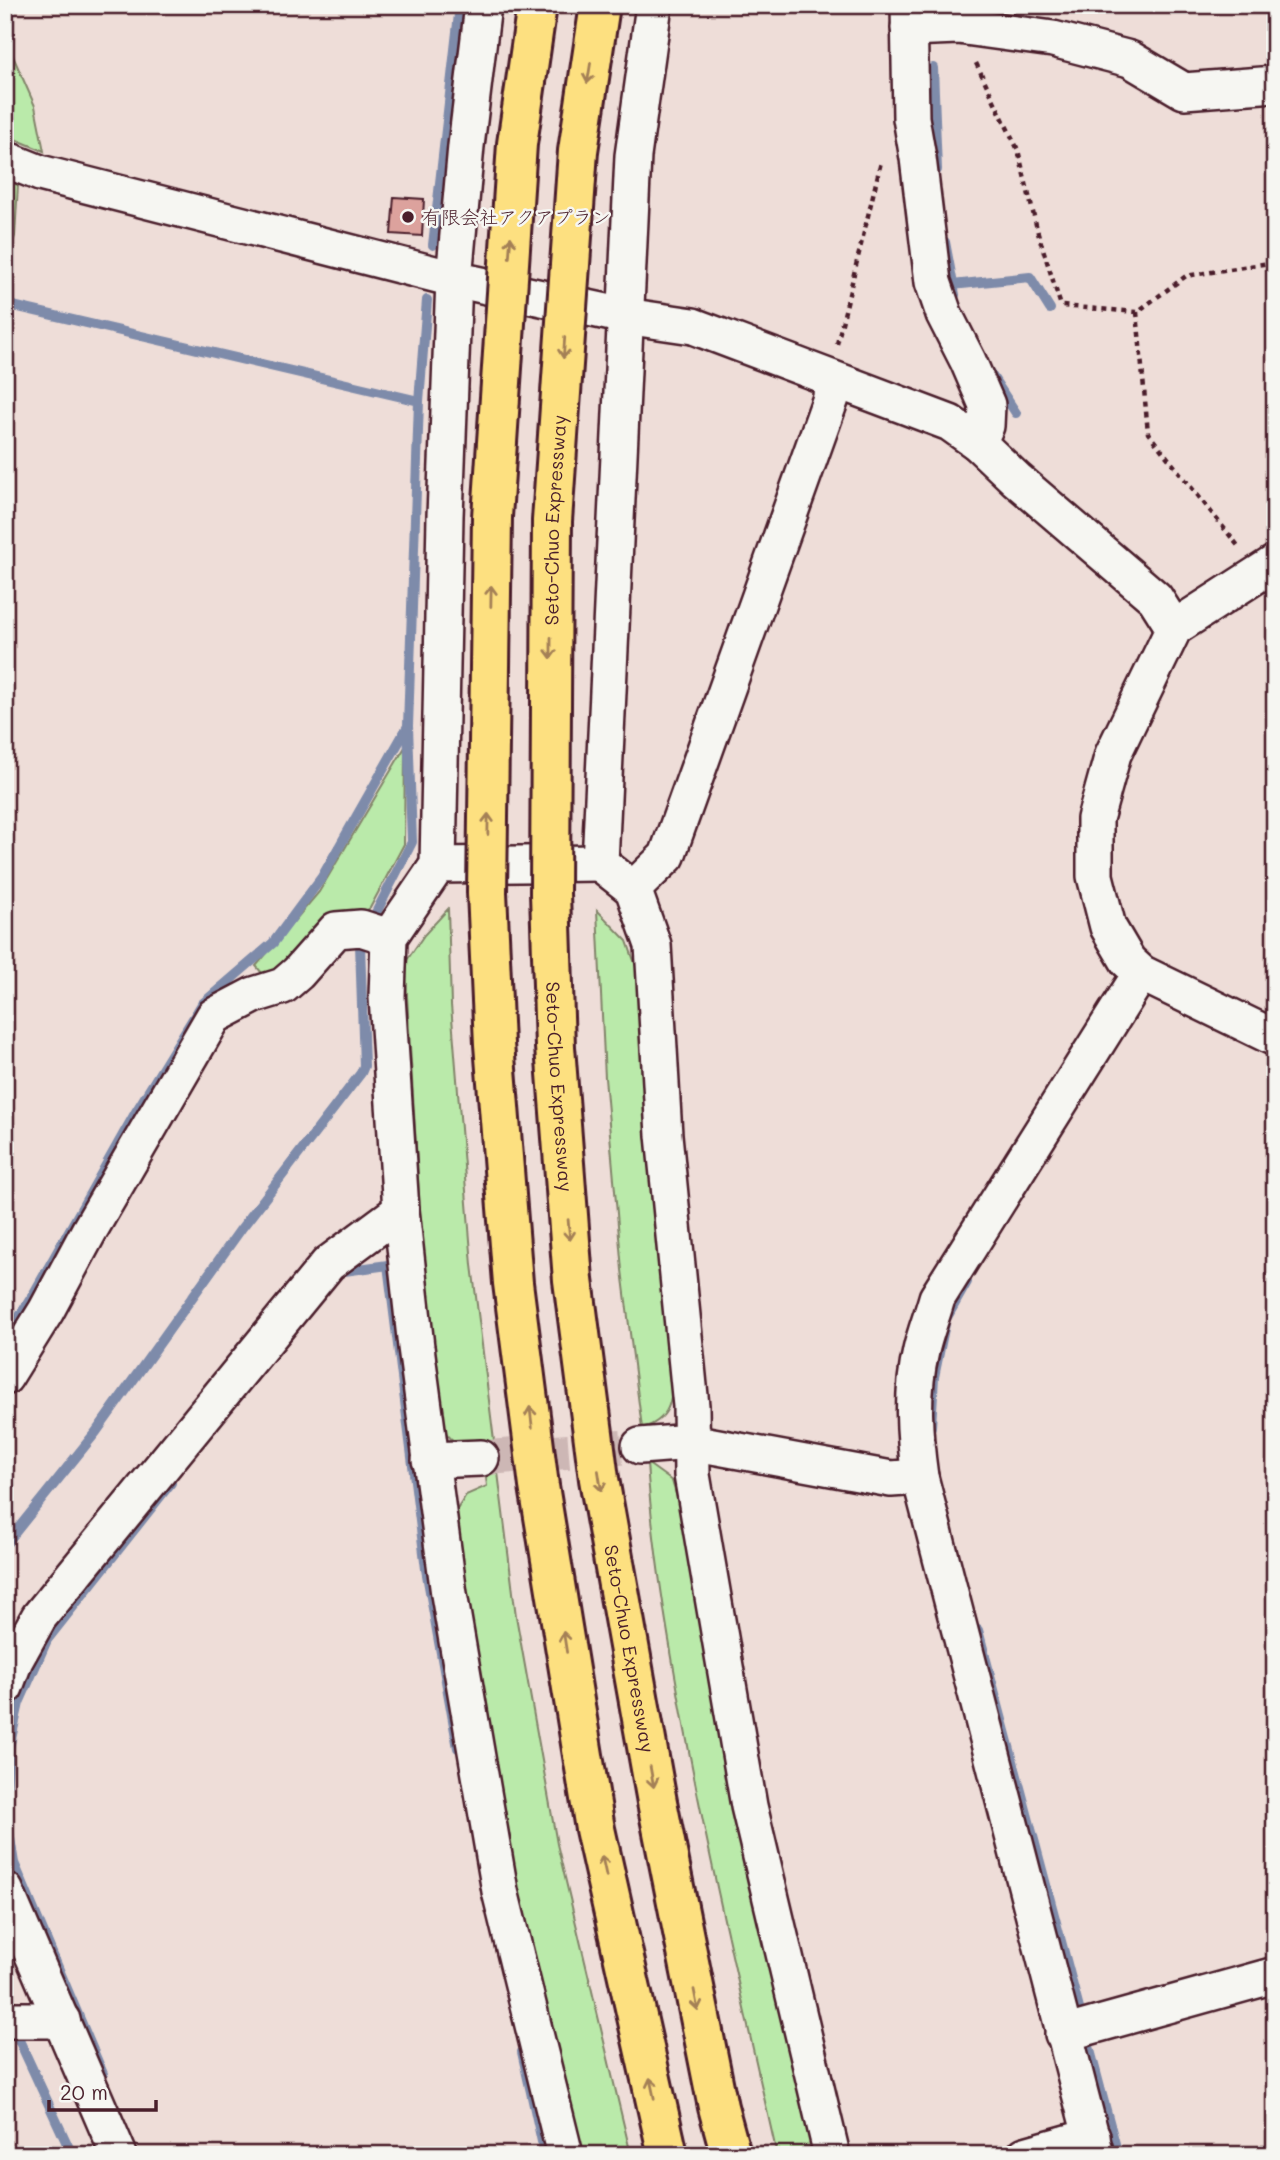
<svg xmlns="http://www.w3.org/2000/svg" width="1280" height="2160" font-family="Mali,'Klee One',sans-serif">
  <rect width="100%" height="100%" fill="#eeddd8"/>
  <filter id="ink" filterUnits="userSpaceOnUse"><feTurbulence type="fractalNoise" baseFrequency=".0143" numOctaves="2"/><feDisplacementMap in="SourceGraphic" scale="14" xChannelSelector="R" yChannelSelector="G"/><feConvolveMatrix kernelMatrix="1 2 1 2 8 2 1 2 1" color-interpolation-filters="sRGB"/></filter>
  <g filter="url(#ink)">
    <g fill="#baeaaa" stroke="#82846a" stroke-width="2">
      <polygon points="5,38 35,106 44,151 5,135"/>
      <polygon points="5,179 18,185 15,236 5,267"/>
      <polygon points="405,747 404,844 370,908 267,979 256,966 319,892"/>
      <path d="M448,909L451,1005L472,1265L516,1616L557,1844L631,2155H574L494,1791L453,1516L466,1495L487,1486L482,1446C457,1446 450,1443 439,1421L421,1229L405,963L424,935Z"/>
      <path d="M597,910L627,941L639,975L674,1370C672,1398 672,1420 642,1428L622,1270L605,1078Z"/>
      <path d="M647,1463L672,1481L686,1527L815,2155H777C745,2012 711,1869 684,1725C668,1638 653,1551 647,1463Z"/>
    </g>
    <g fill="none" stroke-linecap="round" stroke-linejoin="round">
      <g stroke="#7e8baa" stroke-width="10">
        <polyline points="933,68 937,170"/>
        <polyline points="945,242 955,295"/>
        <polyline points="433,245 460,5"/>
        <polyline points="952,285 1030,277 1050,309"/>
        <polyline points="5,304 419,401"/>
        <polyline points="988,370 1016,413"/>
        <polyline points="337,1272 388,1265 426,1569 458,1748"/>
        <polyline points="5,1340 33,1295 137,1110 202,1004 273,943 322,877 408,726"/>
        <polyline points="931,1427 934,1377 946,1319 967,1282"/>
        <polyline points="5,1545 96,1432 241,1229 361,1073 364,1066 360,944 412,842 408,726 419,401 427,300"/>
        <polyline points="978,1630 1118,2155"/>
        <polyline points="19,2040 68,2146 69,2155"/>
        <polyline points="522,2052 545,2155"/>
        <polyline points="103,2074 14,1863 5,1807 9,1748 19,1703 47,1640 171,1483"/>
      </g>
    </g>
    <polygon fill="#dca29d" stroke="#4a1f2b" stroke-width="2" points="394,197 424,199 422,236 391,234"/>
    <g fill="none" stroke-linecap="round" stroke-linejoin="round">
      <polyline stroke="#cdb7b5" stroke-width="35" stroke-dasharray="35 18" stroke-linecap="butt" points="481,1458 640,1446"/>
      <g stroke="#4a1f2b" stroke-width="40">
        <g id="minor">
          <polyline points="483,5 466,146 454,279 445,516 438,865 389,937 387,997 401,1210 416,1347 449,1594 500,1891 565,2155"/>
          <polyline points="654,5 633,156 600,863 633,889 653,945 664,1135 691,1406 692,1475 749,1806 832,2155"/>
          <polyline points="909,5 911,118 918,158 933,282 944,314 968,361 987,405 986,426 978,443"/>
          <polyline points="909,28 958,26 1053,39 1130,59 1184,91 1275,84"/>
          <polyline points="5,159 40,173 454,279 625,316 693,326 950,423 978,443 1016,479 1155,598 1174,628"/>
          <polyline points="1275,563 1174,628 1113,754 1095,819 1095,876 1108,927 1128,961 1141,973 1275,1038"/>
          <polyline points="438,865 600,863"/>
          <polyline points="633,889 667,856 831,398 832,379"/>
          <polyline points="5,1377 46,1311 89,1231 214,1016 254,995 283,986 298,973 336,930 361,928 389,937"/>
          <polyline points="640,1446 691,1442 891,1479 920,1477"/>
          <polyline points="430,1460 481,1458"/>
          <polyline points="5,1687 15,1660 39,1617 328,1264 401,1210"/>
          <polyline points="5,1890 119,2155"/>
          <polyline points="5,2020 62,2020"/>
          <polyline points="1063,2034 1275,1975"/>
          <polyline points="1025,2155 1092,2136"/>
          <path d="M1096,2155L920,1477C914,1434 911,1393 921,1351C925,1333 932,1316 937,1298L1141,973"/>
        </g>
      </g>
      <g stroke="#4a1f2b" stroke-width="44">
        <g id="highway">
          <polyline points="487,892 494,1044 513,1283 539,1486 595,1829 668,2155"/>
          <path id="s1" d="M550,893L555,1047L573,1280L599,1479L657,1802L718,2107L731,2155"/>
        </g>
      </g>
      <g stroke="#4a1f2b" stroke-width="4.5" stroke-dasharray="5 5" stroke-linecap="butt">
        <polyline points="976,63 1018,150 1038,233 1061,306 1137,312 1186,276 1275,262"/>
        <polyline points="1137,312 1148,433 1239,547"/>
        <polyline points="837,344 881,162"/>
      </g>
      <use href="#minor" stroke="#f6f6f2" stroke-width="35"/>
      <use href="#highway" stroke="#fde080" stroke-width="38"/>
      <g stroke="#4a1f2b" stroke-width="44" stroke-linecap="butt">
        <g id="highway-bridge">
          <polyline points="487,892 492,517 517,144 537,5"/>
          <path id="s2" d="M550,893L552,521L578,151L600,5"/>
        </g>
      </g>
      <use href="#highway-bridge" stroke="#fde080" stroke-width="38"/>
    </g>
    <defs><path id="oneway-shaft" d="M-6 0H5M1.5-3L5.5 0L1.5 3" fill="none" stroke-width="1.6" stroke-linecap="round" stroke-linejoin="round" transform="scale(1.75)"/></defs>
    <g stroke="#a48056">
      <use href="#oneway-shaft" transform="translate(589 73) rotate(99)"/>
      <use href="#oneway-shaft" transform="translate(510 247) rotate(-86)"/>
      <use href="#oneway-shaft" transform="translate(564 348) rotate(94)"/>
      <use href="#oneway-shaft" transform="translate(491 596) rotate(-89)"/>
      <use href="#oneway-shaft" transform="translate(551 648) rotate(90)"/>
      <use href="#oneway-shaft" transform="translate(488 824) rotate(-89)"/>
      <use href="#oneway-shaft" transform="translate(569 1230) rotate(85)"/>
      <use href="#oneway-shaft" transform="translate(531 1417) rotate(-97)"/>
      <use href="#oneway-shaft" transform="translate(600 1481) rotate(81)"/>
      <use href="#oneway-shaft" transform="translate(565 1642) rotate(-99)"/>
      <use href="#oneway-shaft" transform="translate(652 1777) rotate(80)"/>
      <use href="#oneway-shaft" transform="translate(604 1866) rotate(-102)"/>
      <use href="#oneway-shaft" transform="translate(696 2000) rotate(79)"/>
      <use href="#oneway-shaft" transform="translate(652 2088) rotate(-102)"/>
    </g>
  </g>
  <circle fill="#4a1f2b" stroke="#f6f6f2" stroke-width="2.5" cx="408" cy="217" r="7"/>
  <g text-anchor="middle" stroke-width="5" stroke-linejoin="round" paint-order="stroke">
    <g font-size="19" fill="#4a1f2b" stroke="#f6f6f2" text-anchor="start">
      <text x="422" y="224">有限会社アクアプラン</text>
    </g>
    <g font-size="19" fill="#4a1f2b" stroke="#f6f6f2">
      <text dy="7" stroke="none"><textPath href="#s2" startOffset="373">Seto-Chuo Expressway</textPath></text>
      <text dy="7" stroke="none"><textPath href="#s1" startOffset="194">Seto-Chuo Expressway</textPath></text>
      <text dy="7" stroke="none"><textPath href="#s1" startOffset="761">Seto-Chuo Expressway</textPath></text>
    </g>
  </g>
  <rect width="1280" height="2160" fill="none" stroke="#f6f6f2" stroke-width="28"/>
  <rect x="14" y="14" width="1252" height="2132" fill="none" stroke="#4a1f2b" stroke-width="2.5" filter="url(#ink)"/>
  <path d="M49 2100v10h107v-10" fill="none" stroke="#4a1f2b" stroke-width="3.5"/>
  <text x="60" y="2100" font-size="21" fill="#4a1f2b" stroke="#f6f6f2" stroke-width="5" paint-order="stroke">20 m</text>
</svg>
